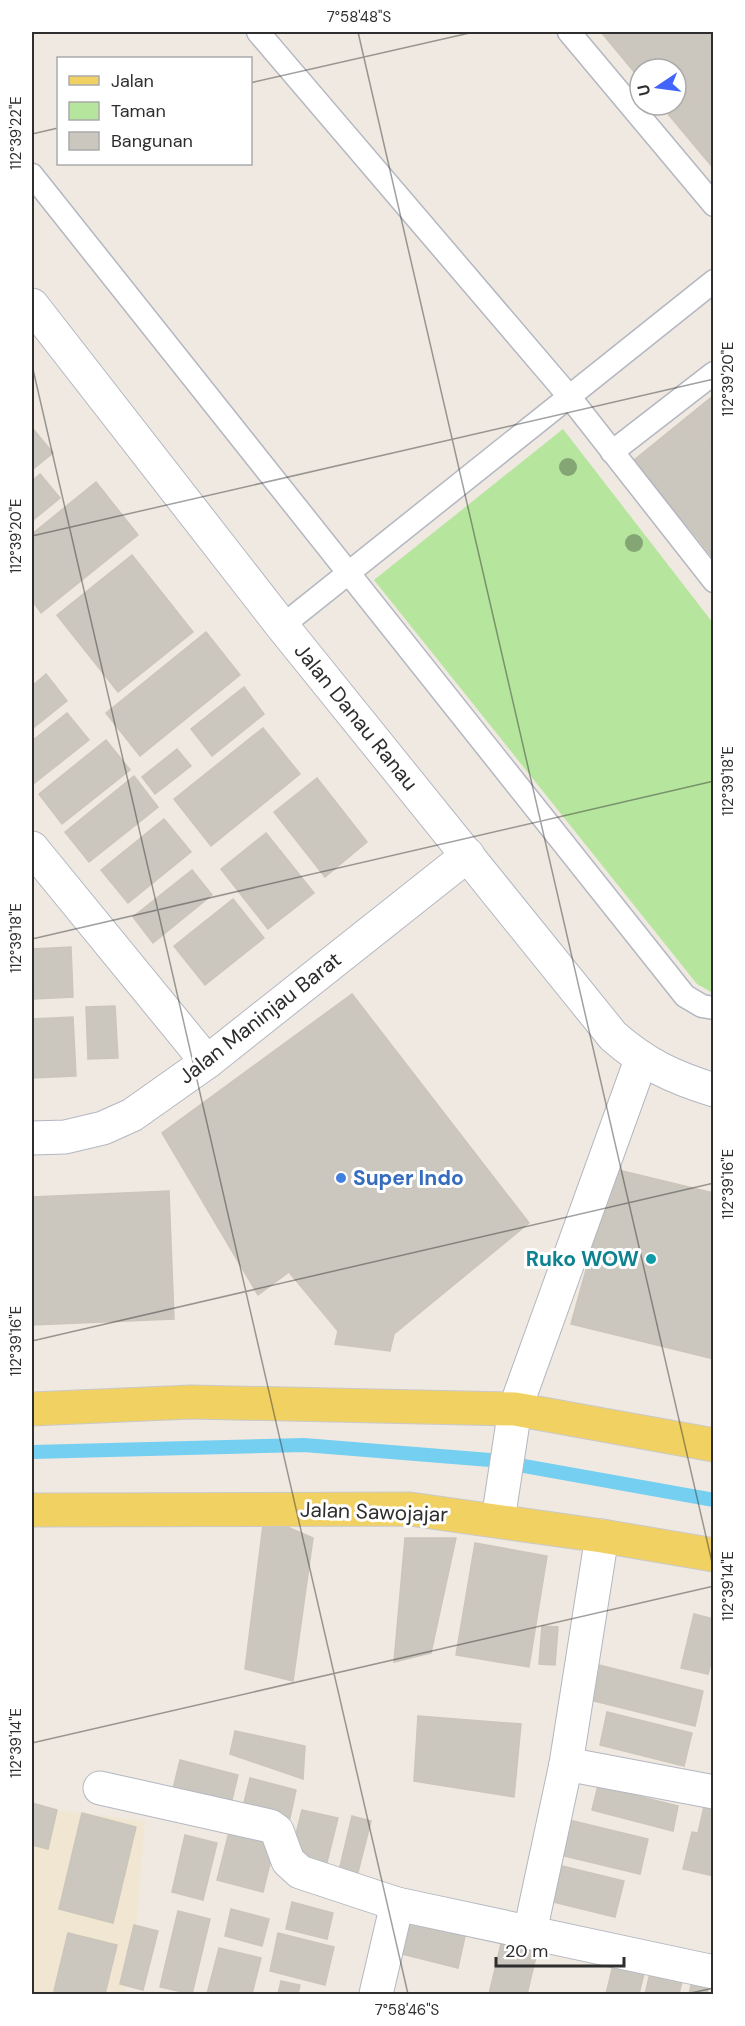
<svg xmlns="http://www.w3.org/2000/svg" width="745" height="2026" font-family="'DM Sans',sans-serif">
  <rect width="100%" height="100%" fill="#efe9e1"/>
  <polygon fill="#f0e6d1" points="32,1807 145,1821 137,1917 125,1994 32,1994"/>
  <polygon fill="#b6e59e" points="563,429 713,623 713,993 697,984 374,580"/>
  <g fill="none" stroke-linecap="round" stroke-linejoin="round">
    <polyline stroke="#75cff0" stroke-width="14" points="32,1452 304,1445 490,1460 714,1500"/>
  </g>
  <g fill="#cbc7bf" stroke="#cbc5ba" stroke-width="1.5">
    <polygon points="601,32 714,32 714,78 669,115 661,105 676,105 676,69 640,69 640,79"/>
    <polygon points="714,78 714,169 669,115"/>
    <polygon points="714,395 714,449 687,417"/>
    <polygon points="687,417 714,449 714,528 699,540 634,460"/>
    <polygon points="34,430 53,453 32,470 32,431"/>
    <polygon points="40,474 60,498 32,521 32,481"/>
    <polygon points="96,482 138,535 41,613 32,600 32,534"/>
    <polygon points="714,528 714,559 699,540"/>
    <polygon points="132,555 193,632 118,692 57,615"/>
    <polygon points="206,632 240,675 140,756 106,713"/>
    <polygon points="46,674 67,701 32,729 32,686"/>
    <polygon points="244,687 264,714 212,756 191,729"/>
    <polygon points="67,713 89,740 32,785 32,741"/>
    <polygon points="263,728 300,774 211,846 174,799"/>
    <polygon points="106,740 130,770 62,824 39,794"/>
    <polygon points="177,749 191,766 155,794 142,777"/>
    <polygon points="134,776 158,807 89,862 65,832"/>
    <polygon points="317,778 367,842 325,877 274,812"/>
    <polygon points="164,819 191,852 128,903 101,870"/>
    <polygon points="266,833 314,893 268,929 221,869"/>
    <polygon points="192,870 212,895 153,943 133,917"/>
    <polygon points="233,899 264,938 205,985 174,946"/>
    <polygon points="71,947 73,997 34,999 32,949"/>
    <polygon points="352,994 529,1223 394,1334 390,1351 335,1344 338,1331 289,1272 258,1295 162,1133"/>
    <polygon points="115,1006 118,1058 88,1059 86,1007"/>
    <polygon points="73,1017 76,1076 32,1078 32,1019"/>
    <polygon points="614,1169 714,1193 714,1359 571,1324"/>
    <polygon points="169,1191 174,1319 32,1325 32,1197"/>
    <polygon points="264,1517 313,1538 293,1681 245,1669"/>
    <polygon points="405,1538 456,1538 431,1653 394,1662"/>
    <polygon points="475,1543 547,1556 529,1667 456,1655"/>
    <polygon points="694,1614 714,1619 714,1652 708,1674 681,1668"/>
    <polygon points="542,1626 558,1627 555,1665 539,1664"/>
    <polygon points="599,1665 703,1691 695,1726 590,1700"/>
    <polygon points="607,1712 692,1733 684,1766 600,1745"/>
    <polygon points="418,1716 521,1724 514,1797 414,1781"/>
    <polygon points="235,1731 305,1746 303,1779 230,1754"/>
    <polygon points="180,1760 238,1775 229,1812 171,1797"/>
    <polygon points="250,1778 296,1790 290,1818 243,1807"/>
    <polygon points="598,1786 678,1806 673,1831 592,1810"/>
    <polygon points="705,1802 714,1804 714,1876 683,1869 692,1832 698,1833"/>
    <polygon points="32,1803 57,1810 48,1849 32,1845"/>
    <polygon points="302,1810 338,1818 326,1866 290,1858"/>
    <polygon points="82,1813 136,1827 113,1923 59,1909"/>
    <polygon points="352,1816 371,1821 356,1880 338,1875"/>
    <polygon points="569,1820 648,1839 640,1874 560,1855"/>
    <polygon points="229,1832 275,1843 263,1892 217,1880"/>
    <polygon points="185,1835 217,1843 203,1900 172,1892"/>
    <polygon points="558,1865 624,1881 615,1917 549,1901"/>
    <polygon points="292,1902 333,1913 327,1939 286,1929"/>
    <polygon points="231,1909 269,1919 262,1946 225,1936"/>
    <polygon points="178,1911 210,1919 192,1994 160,1987"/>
    <polygon points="401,1920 465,1936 458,1968 394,1952"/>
    <polygon points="134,1925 158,1931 143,1990 120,1984"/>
    <polygon points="504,1931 540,1940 527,1994 489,1994"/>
    <polygon points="68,1933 117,1945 105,1994 69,1994 54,1991"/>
    <polygon points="278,1933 334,1947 325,1985 270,1971"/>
    <polygon points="219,1948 261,1958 252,1994 207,1994"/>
    <polygon points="616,1953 647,1961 639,1994 606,1994"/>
    <polygon points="652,1965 684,1973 679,1994 645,1994"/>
    <polygon points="694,1973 711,1977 707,1994 689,1994"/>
    <polygon points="281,1981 300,1985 298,1994 278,1994"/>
  </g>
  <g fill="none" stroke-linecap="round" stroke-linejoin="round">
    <g stroke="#b4b7c1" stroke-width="25">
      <g id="lane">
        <polyline points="258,32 568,395 714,581"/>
        <polyline points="569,32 714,205"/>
        <polyline points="32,175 685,996 702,1006 714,1008"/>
        <polyline points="612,452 714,373"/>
        <polyline points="282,626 714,281"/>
      </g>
    </g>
    <g stroke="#b4b7c1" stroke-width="35">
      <g id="street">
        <path d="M32,305L282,626L613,1036C645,1064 672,1077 714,1090"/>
        <polyline points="32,848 207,1062"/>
        <polyline points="32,1138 65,1137 103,1128 132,1115 207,1062 468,855"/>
        <polyline points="498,1520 515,1409 641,1060"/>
        <polyline points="566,1764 714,1792"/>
        <polyline points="100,1788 270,1826 277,1831 288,1861 300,1872 397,1904"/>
        <polyline points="530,1932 566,1764 602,1536"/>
        <polyline points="376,1994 397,1904 714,1972"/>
      </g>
    </g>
    <g stroke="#c9c9c9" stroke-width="35">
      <g id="primary">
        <polyline points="32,1409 191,1402 515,1409 714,1445"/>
        <polyline points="32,1510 410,1509 602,1536 714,1555"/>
      </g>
    </g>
    <use href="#lane" stroke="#fff" stroke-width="22"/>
    <use href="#street" stroke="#fff" stroke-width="33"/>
    <use href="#primary" stroke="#f2d163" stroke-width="33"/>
  </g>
  <g fill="#84a574">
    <circle cx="568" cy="467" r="9"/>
    <circle cx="634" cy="543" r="9"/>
  </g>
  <path fill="none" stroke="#2e2e2e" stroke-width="1.5" stroke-opacity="0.45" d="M358,32L714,1571M250,83L474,32M32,134L58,128M32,365L408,1994M32,536L714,379M32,939L714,781M32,1341L714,1183M32,1743L714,1586M686,1994L714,1988"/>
  <circle fill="#3f7fe0" stroke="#fff" stroke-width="2" cx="341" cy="1178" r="6"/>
  <circle fill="#0f9aa8" stroke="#fff" stroke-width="2" cx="651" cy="1259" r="6"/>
  <g text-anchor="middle" stroke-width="6" stroke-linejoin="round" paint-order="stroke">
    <g font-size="21" fill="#2e2e2e" stroke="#fff">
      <text transform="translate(356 717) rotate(51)" y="7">Jalan Danau Ranau</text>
      <text transform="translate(260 1018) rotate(-38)" y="7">Jalan Maninjau Barat</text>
      <text transform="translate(374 1512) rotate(2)" y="7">Jalan Sawojajar</text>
    </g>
    <g font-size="21" font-weight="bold" fill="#366cbe" stroke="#fff" text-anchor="start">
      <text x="353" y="1185">Super Indo</text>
    </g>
    <g font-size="21" font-weight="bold" fill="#0d838f" stroke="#fff" text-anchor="end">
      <text x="639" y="1266">Ruko WOW</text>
    </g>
  </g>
  <rect width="745" height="2026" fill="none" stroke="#ffffff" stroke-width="66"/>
  <rect x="57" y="57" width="195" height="108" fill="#ffffff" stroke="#ababab" stroke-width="1.5"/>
  <rect x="69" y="76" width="30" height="9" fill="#f2d163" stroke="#ababab" stroke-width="1.5"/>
  <text x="111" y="87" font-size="18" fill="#2e2e2e">Jalan</text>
  <rect x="69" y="102" width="30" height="18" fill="#b6e59e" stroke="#ababab" stroke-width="1.5"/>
  <text x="111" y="117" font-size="18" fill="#2e2e2e">Taman</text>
  <rect x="69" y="132" width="30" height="18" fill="#cbc7bf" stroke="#ababab" stroke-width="1.5"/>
  <text x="111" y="147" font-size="18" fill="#2e2e2e">Bangunan</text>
  <g transform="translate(658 87) rotate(257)"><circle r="28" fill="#ffffff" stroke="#ababab" stroke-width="1.5"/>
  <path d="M0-4.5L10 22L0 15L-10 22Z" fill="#4264fb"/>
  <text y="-9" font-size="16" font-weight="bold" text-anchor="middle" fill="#2e2e2e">U</text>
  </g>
  <path d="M496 1957v9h128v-9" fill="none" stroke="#2e2e2e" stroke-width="3"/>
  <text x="505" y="1957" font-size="18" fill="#2e2e2e" stroke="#ffffff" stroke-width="4.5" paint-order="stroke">20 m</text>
  <rect x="33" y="33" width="679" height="1960" fill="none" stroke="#2e2e2e" stroke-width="2"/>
  <g font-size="15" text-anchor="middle" fill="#2e2e2e">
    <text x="359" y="22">7°58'48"S</text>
    <text transform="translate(16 133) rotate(-90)" y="5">112°39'22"E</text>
    <text transform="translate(728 379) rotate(-90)" y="5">112°39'20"E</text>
    <text transform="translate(16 536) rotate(-90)" y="5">112°39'20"E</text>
    <text transform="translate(728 781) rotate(-90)" y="5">112°39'18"E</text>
    <text transform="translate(16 938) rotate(-90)" y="5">112°39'18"E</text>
    <text transform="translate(728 1184) rotate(-90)" y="5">112°39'16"E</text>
    <text transform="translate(16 1341) rotate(-90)" y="5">112°39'16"E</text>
    <text transform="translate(728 1586) rotate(-90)" y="5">112°39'14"E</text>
    <text transform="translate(16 1743) rotate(-90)" y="5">112°39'14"E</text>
    <text x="407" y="2015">7°58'46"S</text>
  </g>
</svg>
